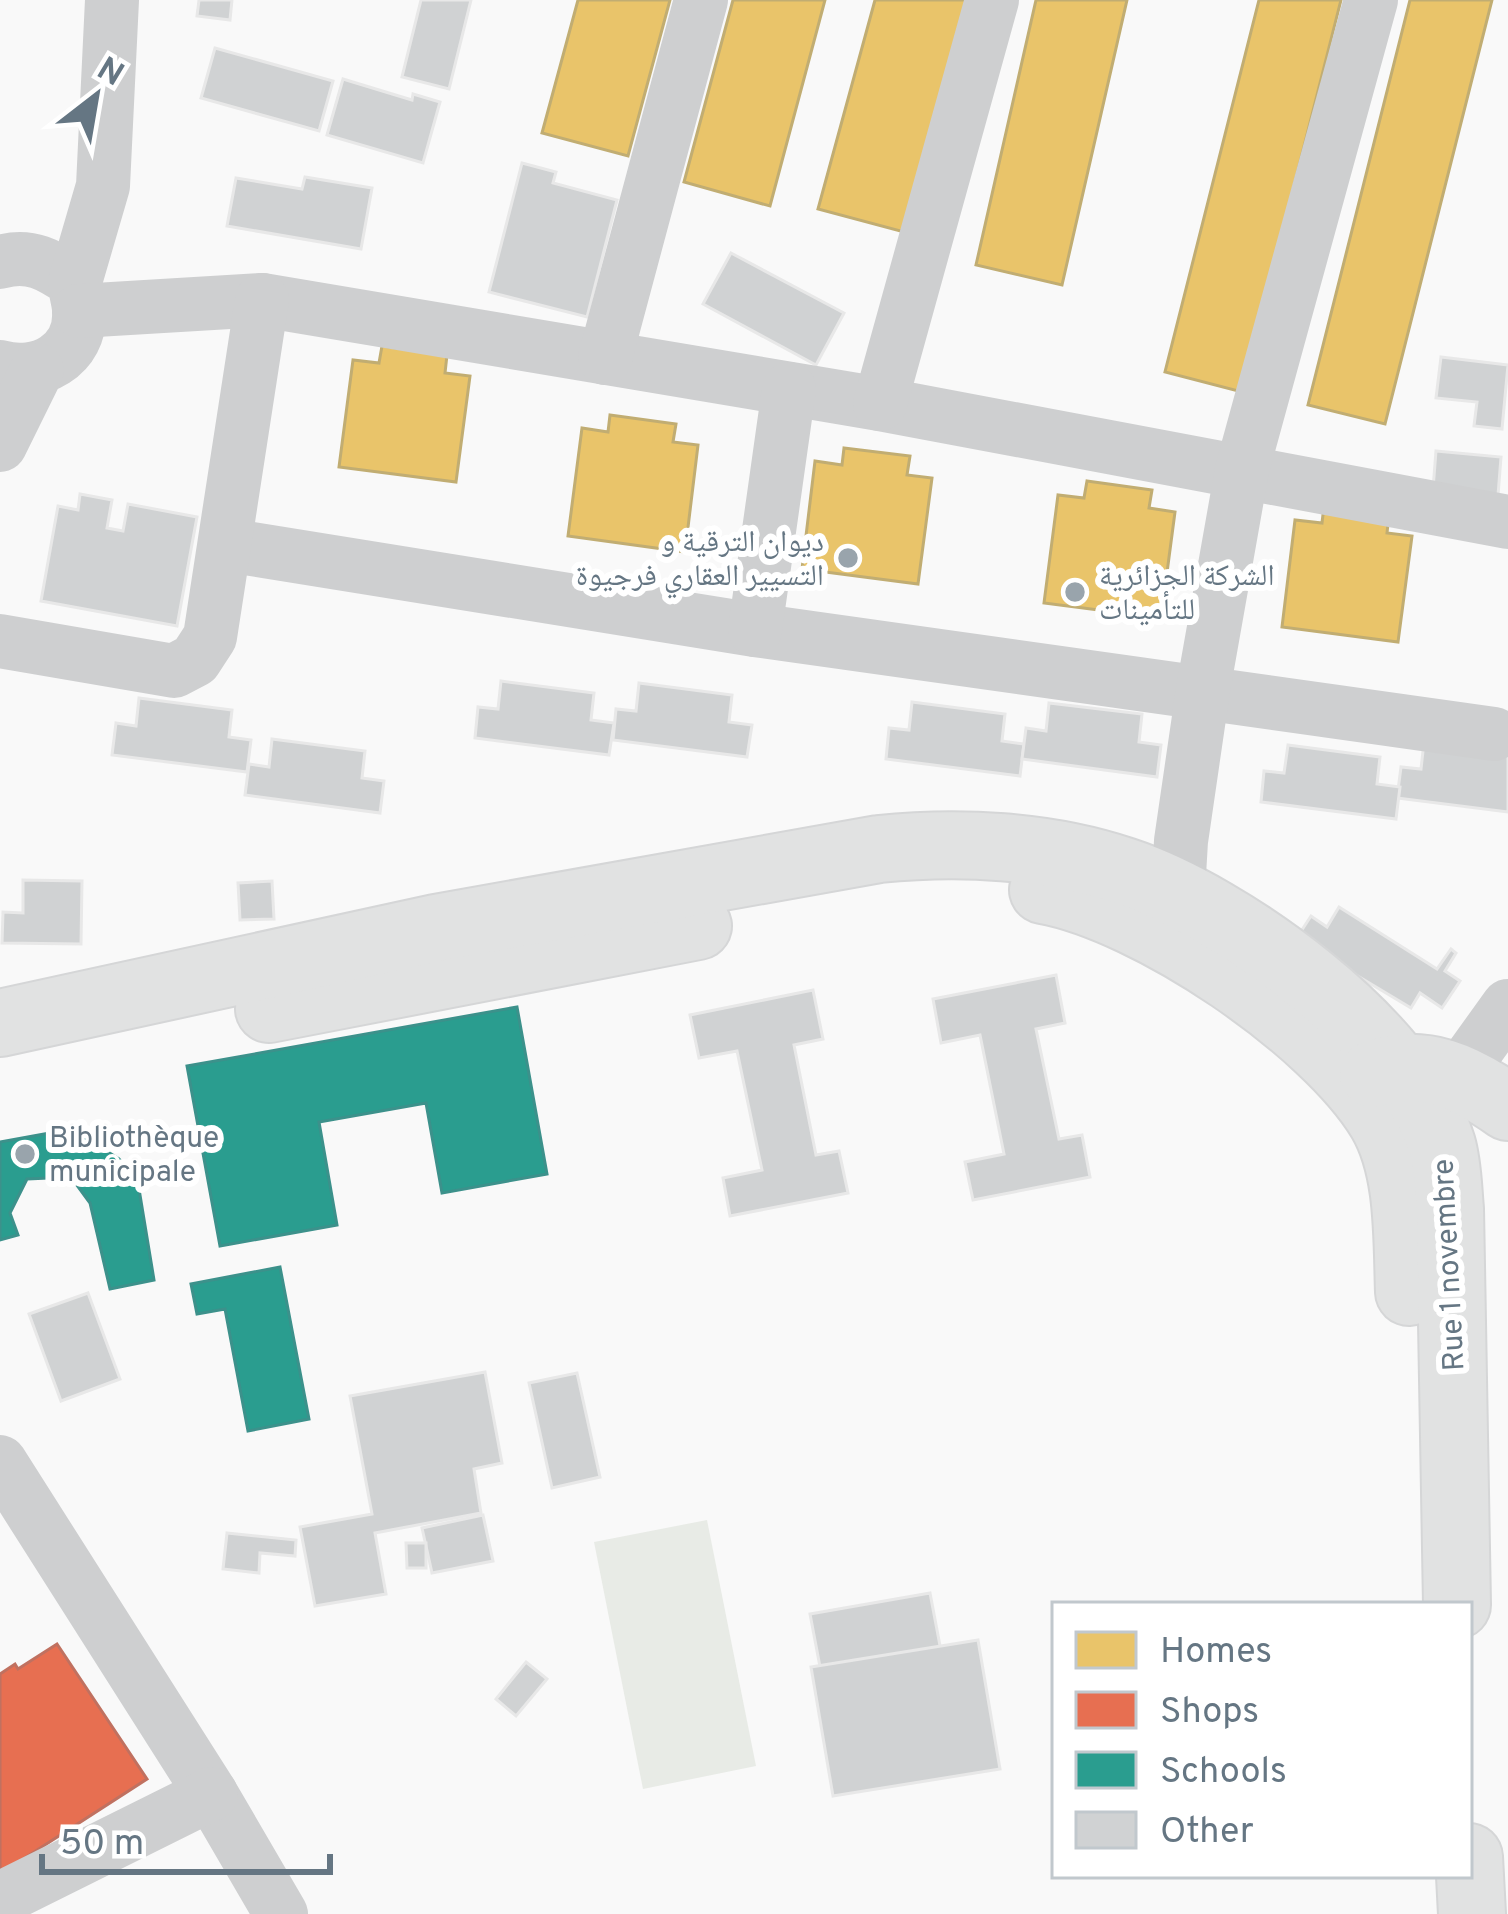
<svg xmlns="http://www.w3.org/2000/svg" width="1508" height="1914" font-family="Overpass,'Noto Naskh Arabic',sans-serif">
  <rect width="100%" height="100%" fill="#f9f9f9"/>
  <polygon fill="#e8ebe6" points="707,1520 756,1766 643,1789 594,1542"/>
  <g fill="#e9c46a" stroke="#c1ad72" stroke-width="3">
    <polygon points="578,0 670,0 628,156 542,133"/>
    <polygon points="733,0 825,0 770,206 684,182"/>
    <polygon points="875,0 967,0 904,232 818,209"/>
    <polygon points="1036,0 1127,0 1062,285 976,265"/>
    <polygon points="1259,0 1341,0 1242,392 1165,372"/>
    <polygon points="1410,0 1492,0 1385,424 1308,405"/>
    <polygon points="382,346 447,355 445,373 470,376 456,482 339,467 353,360 379,363"/>
    <polygon points="610,415 676,424 673,442 698,445 685,552 568,536 582,428 608,432"/>
    <polygon points="844,448 910,456 907,475 932,478 918,584 802,569 815,461 842,465"/>
    <polygon points="1087,481 1152,490 1149,508 1175,512 1161,618 1044,603 1058,495 1084,498"/>
    <polygon points="1324,506 1389,515 1387,533 1412,536 1398,642 1282,627 1295,520 1322,523"/>
  </g>
  <polygon fill="#e76f51" stroke="#c07160" stroke-width="3" points="57,1644 147,1779 0,1874 0,1674 15,1664 18,1669"/>
  <g fill="#2a9d8f" stroke="#3c918b" stroke-width="3">
    <polygon points="517,1007 547,1174 442,1193 426,1103 319,1122 337,1225 220,1246 187,1066"/>
    <polygon points="71,1129 119,1159 138,1183 154,1280 110,1289 90,1203 71,1177 27,1179 10,1213 18,1235 0,1240 0,1142"/>
    <polygon points="280,1267 309,1419 248,1431 225,1309 197,1314 191,1284"/>
  </g>
  <g fill="#d0d2d3" stroke="#e8e8e8" stroke-width="3">
    <polygon points="199,0 232,0 230,20 197,16"/>
    <polygon points="421,0 471,0 449,89 402,77"/>
    <polygon points="215,48 333,81 319,131 201,98"/>
    <polygon points="343,79 412,100 413,94 440,102 423,163 327,135"/>
    <polygon points="522,163 556,172 553,183 617,200 587,317 489,292"/>
    <polygon points="305,177 372,188 361,249 227,226 236,178 302,189"/>
    <polygon points="731,253 844,313 816,365 703,304"/>
    <polygon points="1441,357 1508,365 1502,429 1474,426 1477,402 1436,398"/>
    <polygon points="1436,451 1501,457 1497,508 1432,502"/>
    <polygon points="80,494 112,500 107,528 123,531 128,504 197,517 177,626 41,601 58,506 78,510"/>
    <polygon points="501,681 594,693 591,720 614,723 609,755 475,738 478,707 498,709"/>
    <polygon points="639,683 732,695 729,722 752,725 747,757 613,740 616,709 636,711"/>
    <polygon points="139,698 232,710 229,737 251,740 247,772 112,755 116,723 136,726"/>
    <polygon points="912,702 1005,714 1002,741 1024,744 1020,776 886,759 889,728 909,730"/>
    <polygon points="1049,703 1142,714 1139,742 1161,745 1157,777 1022,759 1026,728 1046,731"/>
    <polygon points="272,739 365,751 362,778 384,781 380,813 245,795 249,764 269,767"/>
    <polygon points="1424,742 1508,753 1508,812 1397,798 1401,767 1421,769"/>
    <polygon points="1288,745 1380,757 1377,784 1400,787 1396,819 1261,802 1264,771 1284,773"/>
    <polygon points="23,880 82,881 81,944 2,943 3,912 23,913"/>
    <polygon points="272,881 274,919 240,920 238,883"/>
    <polygon points="1339,907 1437,969 1451,949 1456,953 1445,971 1460,981 1442,1008 1420,993 1411,1008 1296,939 1311,916 1327,927"/>
    <polygon points="1056,975 1065,1023 1036,1029 1059,1139 1082,1135 1090,1177 973,1200 965,1162 1004,1154 980,1035 941,1043 933,999"/>
    <polygon points="813,990 823,1039 794,1045 816,1155 839,1151 848,1193 730,1216 723,1178 762,1170 737,1051 699,1058 690,1015"/>
    <polygon points="88,1293 120,1379 61,1401 29,1314"/>
    <polygon points="485,1372 502,1463 474,1469 481,1513 375,1533 386,1594 315,1606 300,1527 372,1514 350,1396"/>
    <polygon points="577,1373 600,1477 552,1488 529,1383"/>
    <polygon points="483,1515 493,1561 432,1573 422,1528"/>
    <polygon points="227,1533 296,1540 295,1556 260,1553 259,1573 223,1569"/>
    <polygon points="406,1543 426,1543 426,1568 407,1568"/>
    <polygon points="930,1593 941,1651 821,1672 810,1614"/>
    <polygon points="978,1640 1000,1769 833,1796 811,1667"/>
    <polygon points="526,1662 547,1679 516,1716 496,1699"/>
  </g>
  <g fill="none" stroke-linecap="round" stroke-linejoin="round">
    <g stroke="#d5d6d7" stroke-width="70">
      <g id="major">
        <path d="M1043,890C1149,909 1325,1028 1381,1120C1410,1169 1407,1237 1409,1292"/>
        <polyline points="269,1009 698,926"/>
        <path d="M0,1023L436,928L879,849C959,841 1047,845 1124,871C1231,906 1408,1034 1442,1145C1448,1165 1448,1188 1450,1209L1457,1605"/>
        <path d="M1373,1074C1425,1057 1465,1077 1508,1107"/>
        <polyline points="1469,1857 1472,1914"/>
      </g>
    </g>
    <g stroke="#cecfd0" stroke-width="54">
      <path d="M0,262C30,253 50,265 75,282C75,293 79,301 79,311C82,356 38,378 0,367"/>
      <polyline points="75,282 103,186 112,0"/>
      <polyline points="79,311 262,300 880,404 1508,522"/>
      <polyline points="605,358 701,0"/>
      <polyline points="880,404 992,0"/>
      <polyline points="0,445 37,370"/>
      <polyline points="227,545 755,630 1494,734"/>
      <polyline points="755,630 789,389"/>
      <polyline points="0,641 174,671 195,660 210,637 262,300"/>
      <polyline points="1169,932 1178,892 1181,841 1203,690 1242,470 1371,0"/>
      <polyline points="1440,1108 1457,1077 1508,1006"/>
      <polyline points="0,1462 211,1794 281,1914"/>
      <polyline points="0,1899 211,1794"/>
    </g>
    <use href="#major" stroke="#e1e2e2" stroke-width="66"/>
  </g>
  <g fill="#99a4ac" stroke="#fff" stroke-width="4.5">
    <circle cx="848" cy="558" r="12"/>
    <circle cx="1075" cy="592" r="12"/>
    <circle cx="25" cy="1154" r="12"/>
  </g>
  <g text-anchor="middle" stroke-width="12" stroke-linejoin="round" paint-order="stroke">
    <g font-size="30" fill="#657683" stroke="#fff" text-anchor="start">
      <text x="824" y="551" text-anchor="end">ديوان الترقية و<tspan x="824" dy="34">التسيير العقاري فرجيوة</tspan></text>
      <text x="1099" y="585">الشركة الجزائرية<tspan x="1099" dy="34">للتأمينات</tspan></text>
      <text x="49" y="1147">Bibliothèque<tspan x="49" dy="34">municipale</tspan></text>
    </g>
    <g font-size="30" fill="#657683" stroke="#fff">
      <text transform="translate(1448 1265) rotate(-93)" y="10">Rue 1 novembre</text>
    </g>
  </g>
  <rect x="1052" y="1602" width="420" height="276" fill="#ffffff" stroke="#c1c8cd" stroke-width="3"/>
  <rect x="1076" y="1632" width="60" height="36" fill="#e9c46a" stroke="#c1c8cd" stroke-width="3"/>
  <text x="1160" y="1662" font-size="36" fill="#657683">Homes</text>
  <rect x="1076" y="1692" width="60" height="36" fill="#e76f51" stroke="#c1c8cd" stroke-width="3"/>
  <text x="1160" y="1722" font-size="36" fill="#657683">Shops</text>
  <rect x="1076" y="1752" width="60" height="36" fill="#2a9d8f" stroke="#c1c8cd" stroke-width="3"/>
  <text x="1160" y="1782" font-size="36" fill="#657683">Schools</text>
  <rect x="1076" y="1812" width="60" height="36" fill="#d0d2d3" stroke="#c1c8cd" stroke-width="3"/>
  <text x="1160" y="1842" font-size="36" fill="#657683">Other</text>
  <g transform="translate(96 96) rotate(31)" stroke="#ffffff" stroke-width="9" paint-order="stroke">
  <path d="M0-9L21 45L0 30L-21 45Z" fill="#657683"/>
  <text y="-18" font-size="33" font-weight="bold" text-anchor="middle" fill="#657683">N</text>
  </g>
  <path d="M42 1854v18h288v-18" fill="none" stroke="#657683" stroke-width="6"/>
  <text x="60" y="1854" font-size="36" fill="#657683" stroke="#ffffff" stroke-width="9" paint-order="stroke">50 m</text>
</svg>
